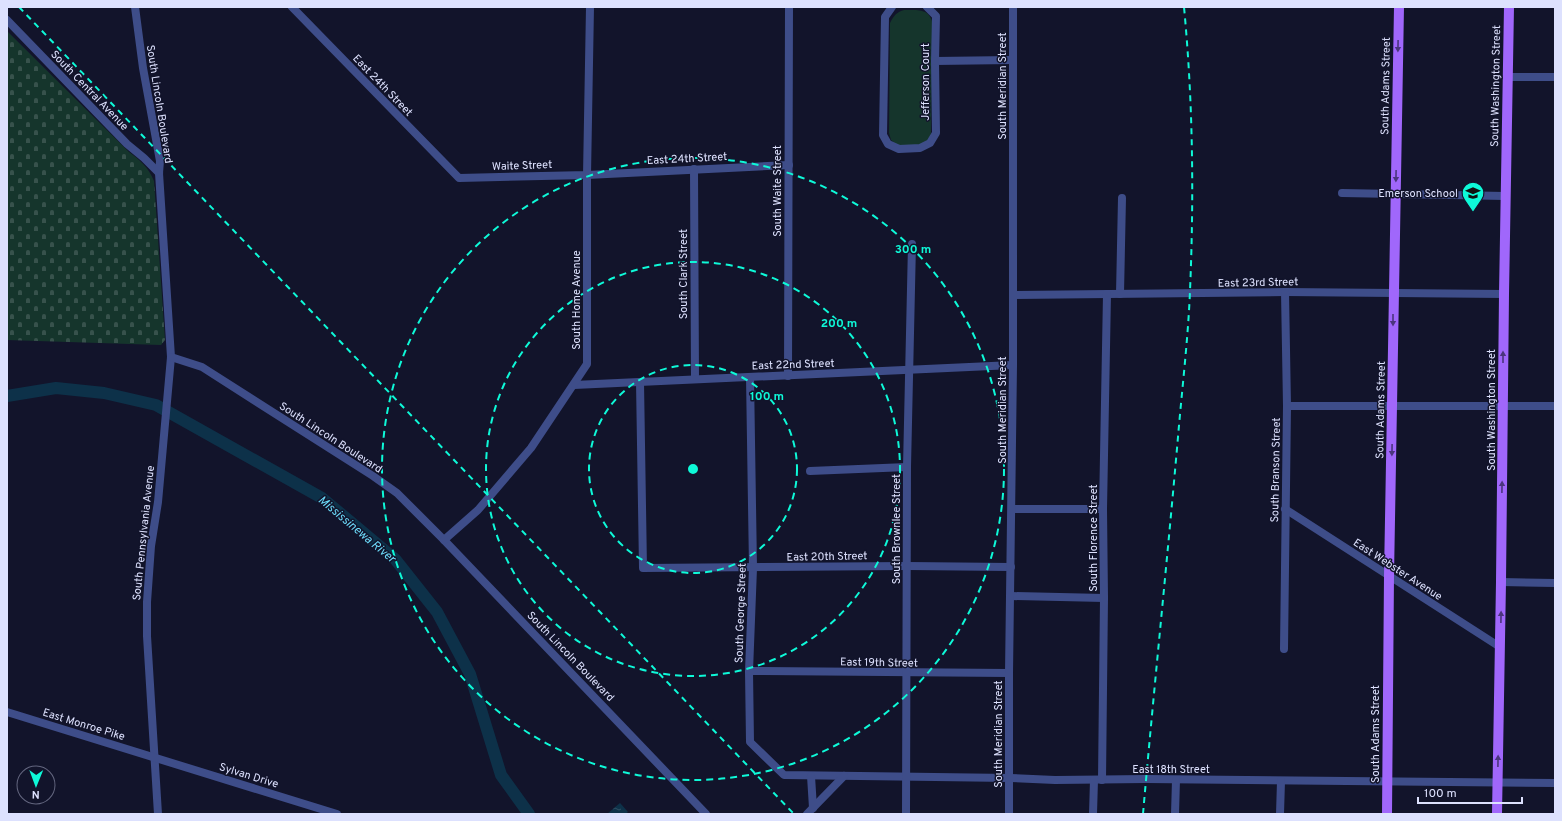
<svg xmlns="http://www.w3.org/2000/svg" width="1562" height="821" font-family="Overpass,sans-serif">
  <defs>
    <pattern id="cemetery-stones" width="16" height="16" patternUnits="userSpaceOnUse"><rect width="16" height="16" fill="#15352c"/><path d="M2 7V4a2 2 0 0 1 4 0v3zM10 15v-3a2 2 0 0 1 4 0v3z" fill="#37524c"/></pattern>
    <pattern id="water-ripples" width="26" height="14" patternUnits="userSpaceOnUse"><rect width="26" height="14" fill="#0d3149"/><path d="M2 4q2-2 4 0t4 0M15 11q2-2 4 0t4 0" fill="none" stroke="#304f64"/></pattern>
  </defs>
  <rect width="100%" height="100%" fill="#12142b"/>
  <path fill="url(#cemetery-stones)" d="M7,31L129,152C141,161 148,167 154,181L165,340L161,345L7,340Z"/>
  <path fill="#15352c" d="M904,10C919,10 930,8 933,25L931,133L930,138L923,146L899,147L891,140L889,133L890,23C894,15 897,12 904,10Z"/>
  <polygon fill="url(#water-ripples)" points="620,803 628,812 625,814 607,814"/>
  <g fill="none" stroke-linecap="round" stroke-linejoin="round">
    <polyline stroke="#0d3149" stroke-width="12" points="7,396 56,388 104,393 156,405 322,498 395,559 437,612 470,674 501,775 529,814"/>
    <g stroke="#3e4d89" stroke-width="8">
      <polyline points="135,7 143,68 160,161 159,173 171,357 158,502 151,546 147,602 147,636 158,814"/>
      <polyline points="292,7 459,178 587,175 789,165"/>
      <polyline points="892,7 885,17 883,135 888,144 899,149 920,148 930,143 936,133 935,61 936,16 927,7"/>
      <polyline points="7,20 127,144 144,158 159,173"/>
      <polyline points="935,61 1012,60"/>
      <polyline points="1508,77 1555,77"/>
      <polyline points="694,169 695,379"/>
      <polyline points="1342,193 1505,196"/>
      <polyline points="1120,294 1122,198"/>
      <polyline points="1013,295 1285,292 1504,294"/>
      <polyline points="171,357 202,367 373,476 397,493 444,540 706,814"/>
      <polyline points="788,376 789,7"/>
      <polyline points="750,377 753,568 749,671 750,742 784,775 1010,778 1055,780 1146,779 1555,783"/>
      <polyline points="640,382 643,568 908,566 1011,567"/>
      <polyline points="574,385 1013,365"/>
      <polyline points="1287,406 1555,406"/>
      <polyline points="810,471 907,467"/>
      <polyline points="1012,509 1103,509"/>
      <polyline points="1285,509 1500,647"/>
      <polyline points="444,540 478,510 531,448 587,364 587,175 590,7"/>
      <polyline points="1501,582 1555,583"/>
      <polyline points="1011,596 1104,598"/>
      <polyline points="1284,649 1287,406 1285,292"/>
      <polyline points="749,671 1009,673"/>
      <polyline points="7,712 337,814"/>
      <polyline points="811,776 813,808"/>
      <polyline points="1102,780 1104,598 1103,509 1107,294"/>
      <polyline points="807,814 844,776"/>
      <polyline points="906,814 907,467 912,244"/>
      <polyline points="1009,814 1009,673 1013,365 1013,7"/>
      <polyline points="1093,814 1094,780"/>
      <polyline points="1175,814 1176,780"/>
      <polyline points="1280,814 1281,781"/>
    </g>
    <g stroke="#a067fb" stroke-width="10">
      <polyline points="1387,814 1389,576 1399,7"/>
      <polyline points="1497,814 1501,582 1504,294 1509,7"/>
    </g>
    <g stroke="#0ef9d8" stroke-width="2" stroke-dasharray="6 5" stroke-linecap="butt">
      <polyline points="19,7 794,814"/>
      <path d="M1143,814C1154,688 1167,563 1178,437C1182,389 1188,340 1190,291C1194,196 1193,102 1184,7"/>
    </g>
  </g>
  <defs><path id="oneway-solid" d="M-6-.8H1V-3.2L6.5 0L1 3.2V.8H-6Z"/></defs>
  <g fill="#4b357e">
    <use href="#oneway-solid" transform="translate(1398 46) rotate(91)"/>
    <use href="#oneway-solid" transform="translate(1396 176) rotate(91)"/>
    <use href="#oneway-solid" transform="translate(1393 320) rotate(90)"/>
    <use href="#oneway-solid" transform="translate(1503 357) rotate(-90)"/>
    <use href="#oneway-solid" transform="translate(1392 450) rotate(91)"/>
    <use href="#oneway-solid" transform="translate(1502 487) rotate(-89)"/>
    <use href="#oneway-solid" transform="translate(1501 617) rotate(-89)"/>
    <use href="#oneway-solid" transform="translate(1498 761) rotate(-89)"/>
  </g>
  <g fill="none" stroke="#0ef9d8" stroke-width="2" stroke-dasharray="7 5">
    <circle cx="693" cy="469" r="104"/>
    <circle cx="693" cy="469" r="207"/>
    <circle cx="693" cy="469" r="311"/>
  </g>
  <defs>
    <g id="school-pin" transform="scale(1.15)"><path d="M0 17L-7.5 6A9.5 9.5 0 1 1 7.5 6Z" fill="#0ef9d8" stroke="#12142b"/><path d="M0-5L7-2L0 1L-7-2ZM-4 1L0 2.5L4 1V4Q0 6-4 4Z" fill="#111"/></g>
  </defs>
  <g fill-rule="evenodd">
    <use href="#school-pin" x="1473" y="193"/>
  </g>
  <g text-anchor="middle" stroke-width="3" stroke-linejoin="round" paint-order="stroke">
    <g font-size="11" fill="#dde1fe" stroke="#12142b">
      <text transform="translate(925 82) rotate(-90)" y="4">Jefferson Court</text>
      <text transform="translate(383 85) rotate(46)" y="4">East 24th Street</text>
      <text transform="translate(1002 86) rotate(-90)" y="4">South Meridian Street</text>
      <text transform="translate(1385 86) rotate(-89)" y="4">South Adams Street</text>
      <text transform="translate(1495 86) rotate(-89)" y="4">South Washington Street</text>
      <text transform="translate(90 90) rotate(46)" y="4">South Central Avenue</text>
      <text transform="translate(160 104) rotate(81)" y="4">South Lincoln Boulevard</text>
      <text transform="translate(687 158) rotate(-3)" y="4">East 24th Street</text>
      <text transform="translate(522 165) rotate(-2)" y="4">Waite Street</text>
      <text transform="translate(777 191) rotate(-90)" y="4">South Waite Street</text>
      <text transform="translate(683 274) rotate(-90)" y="4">South Clark Street</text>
      <text transform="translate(1258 282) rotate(-1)" y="4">East 23rd Street</text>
      <text transform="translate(576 300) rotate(-90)" y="4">South Home Avenue</text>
      <text transform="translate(793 364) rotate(-2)" y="4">East 22nd Street</text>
      <text transform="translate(1002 410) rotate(-90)" y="4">South Meridian Street</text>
      <text transform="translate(1380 410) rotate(-89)" y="4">South Adams Street</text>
      <text transform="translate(1491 410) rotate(-90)" y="4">South Washington Street</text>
      <text transform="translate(331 437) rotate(33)" y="4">South Lincoln Boulevard</text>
      <text transform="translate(1275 470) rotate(-89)" y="4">South Branson Street</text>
      <text transform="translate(896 529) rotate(-90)" y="4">South Brownlee Street</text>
      <text transform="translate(143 533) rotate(-84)" y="4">South Pennsylvania Avenue</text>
      <text transform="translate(1093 538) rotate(-90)" y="4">South Florence Street</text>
      <text transform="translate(827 556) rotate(-1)" y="4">East 20th Street</text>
      <text transform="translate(1398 569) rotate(33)" y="4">East Webster Avenue</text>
      <text transform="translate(740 613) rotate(-88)" y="4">South George Street</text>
      <text transform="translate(571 656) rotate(46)" y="4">South Lincoln Boulevard</text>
      <text transform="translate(879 662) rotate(1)" y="4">East 19th Street</text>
      <text transform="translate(84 724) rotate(17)" y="4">East Monroe Pike</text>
      <text transform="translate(998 734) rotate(-90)" y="4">South Meridian Street</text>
      <text transform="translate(1375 734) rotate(-90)" y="4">South Adams Street</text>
      <text x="1171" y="773">East 18th Street</text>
      <text transform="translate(249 775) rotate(17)" y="4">Sylvan Drive</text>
    </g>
    <g font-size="11" fill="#dde1fe" stroke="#12142b" text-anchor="end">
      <text x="1458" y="197">Emerson School</text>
    </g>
    <g font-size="12" font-style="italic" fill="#6ddcfb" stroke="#12142b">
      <text transform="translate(357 529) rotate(40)" y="4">Mississinewa River</text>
    </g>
  </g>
  <circle cx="693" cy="469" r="6" fill="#0ef9d8" stroke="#12142b" stroke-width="2"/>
  <g font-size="12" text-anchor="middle" font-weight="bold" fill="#0ef9d8" stroke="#12142b" stroke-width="3" stroke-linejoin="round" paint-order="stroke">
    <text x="913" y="253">300 m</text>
    <text x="839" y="327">200 m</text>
    <text x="767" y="400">100 m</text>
  </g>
  <rect width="1562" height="821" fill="none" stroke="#dde1fe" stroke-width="16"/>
  <g transform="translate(36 785) rotate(181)"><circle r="19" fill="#12142b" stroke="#63667f"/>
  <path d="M0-3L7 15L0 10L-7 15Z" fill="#0ef9d8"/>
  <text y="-6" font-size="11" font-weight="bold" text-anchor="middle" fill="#dde1fe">N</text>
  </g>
  <path d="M1418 797v6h104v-6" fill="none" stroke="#dde1fe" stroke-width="2"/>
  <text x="1424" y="797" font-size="12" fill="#dde1fe" stroke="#12142b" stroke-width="3" paint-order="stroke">100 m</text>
</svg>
